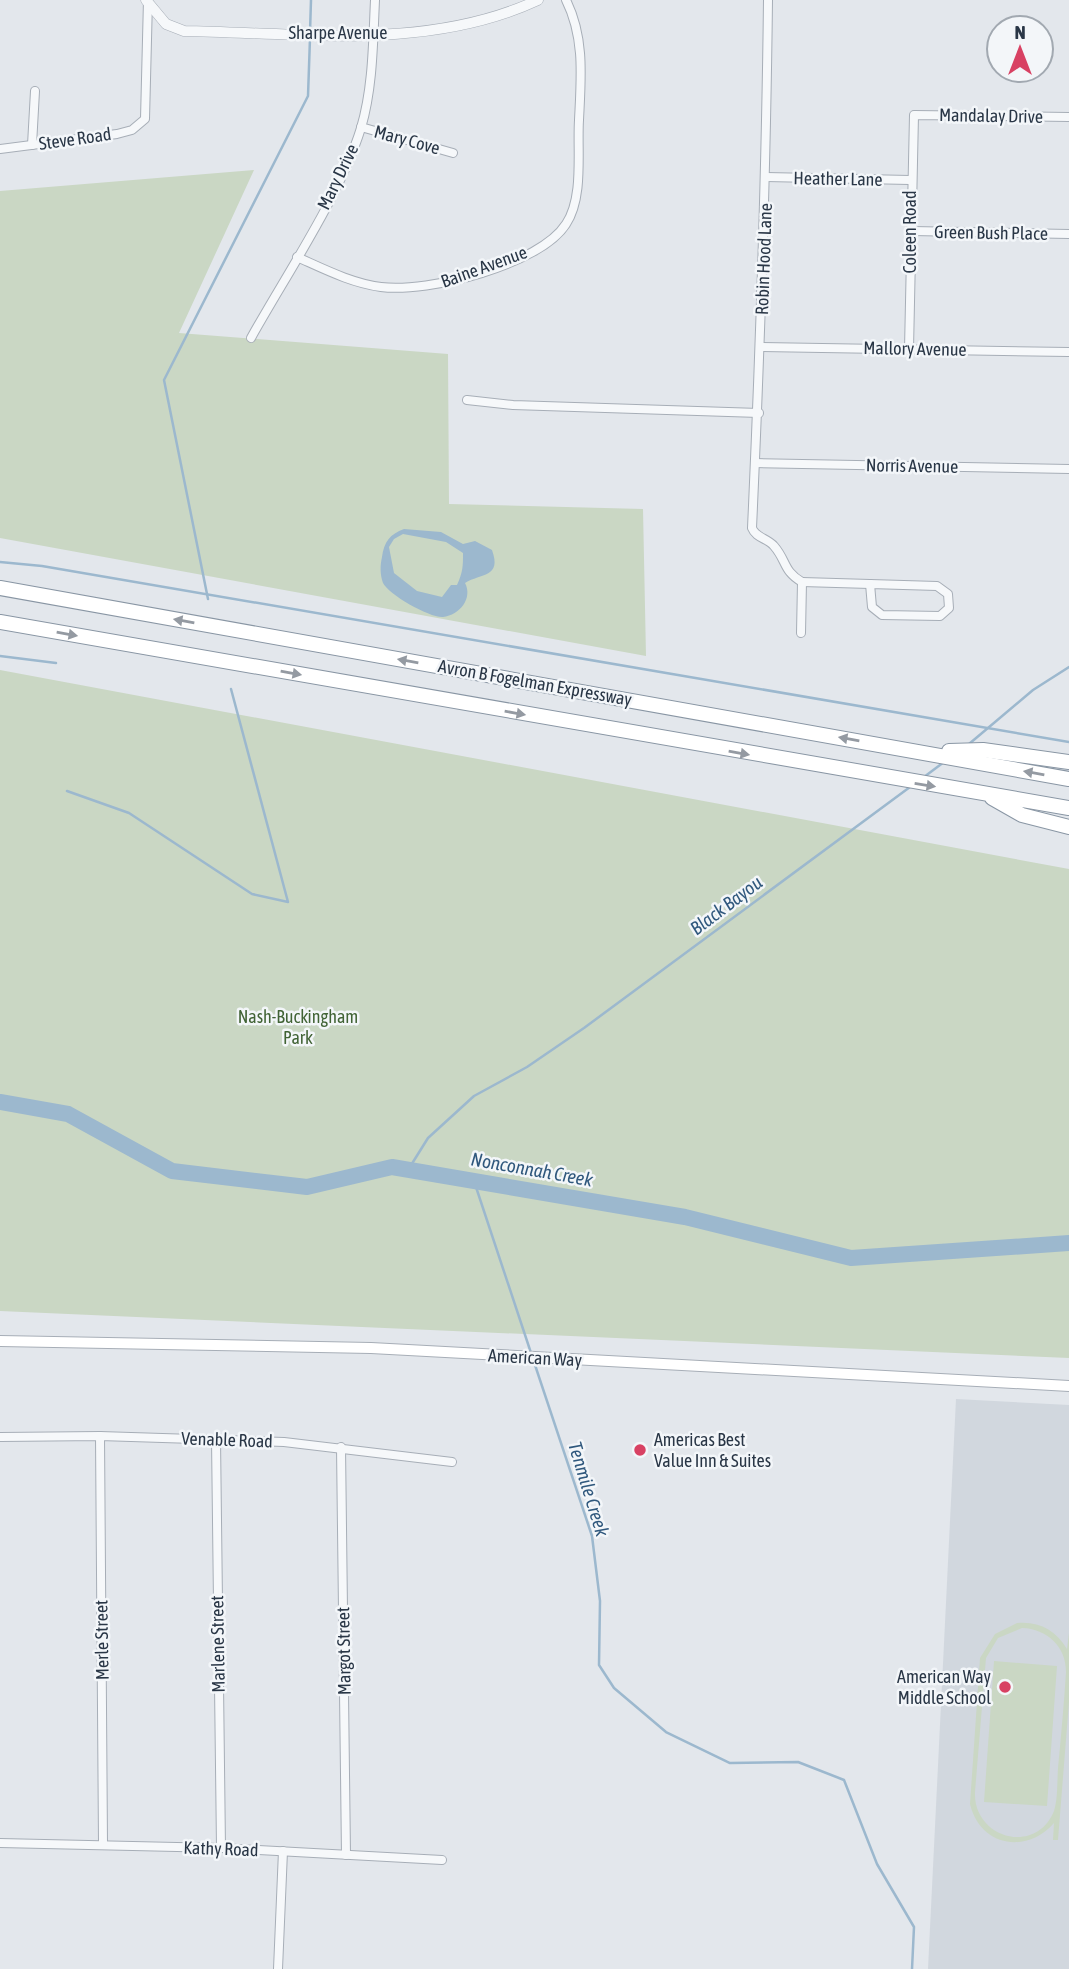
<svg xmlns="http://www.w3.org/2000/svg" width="1069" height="1969" font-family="'Asap Condensed',sans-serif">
  <rect width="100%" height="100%" fill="#e3e7ec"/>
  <polygon fill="#d1d7de" points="956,1399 1069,1405 1069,1969 928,1969"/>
  <g fill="#cad7c4" fill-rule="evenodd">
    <polygon points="254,170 179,333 448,354 449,504 643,509 646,656 0,538 0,191"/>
    <polygon points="0,670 1069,869 1069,1358 0,1311"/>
    <path d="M1017,1623C1039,1621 1056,1630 1067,1649L1069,1633V1702L1058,1840H1053L1054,1823C1026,1855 980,1846 970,1804L980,1658L995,1634ZM1022,1628C1047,1629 1066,1646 1066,1672C1064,1704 1061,1736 1058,1768C1057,1782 1058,1798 1054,1811C1036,1856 973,1838 975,1792L986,1658L998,1638Z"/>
    <polygon points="994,1661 1057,1666 1047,1806 984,1802"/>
  </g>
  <path fill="#9cb8ce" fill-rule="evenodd" d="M404,529L441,532L463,544L475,541L492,550C502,578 481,573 465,583C473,598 460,615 443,617C430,618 389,595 383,583C380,574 380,566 382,557C384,542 390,534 404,529ZM403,534L446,542L463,553C463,566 463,572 457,585H451L442,597L417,591L394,573L389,547L394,539Z"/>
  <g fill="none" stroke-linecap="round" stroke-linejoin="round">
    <g stroke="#9cb8ce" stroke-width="2.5">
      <polyline points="310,32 311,0"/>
      <polyline points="0,562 42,566 1069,742"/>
      <polyline points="208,599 164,380 308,96 310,38"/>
      <polyline points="0,656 56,663"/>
      <polyline points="969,744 1033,690 1069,667"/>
      <polyline points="924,777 944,762"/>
      <polyline points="67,791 129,813 252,894 288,902 231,689"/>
      <polyline points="408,1170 428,1138 474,1096 527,1067 584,1028 910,787"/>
      <polyline points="474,1181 531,1353"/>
      <polyline points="533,1359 592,1536 600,1601 599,1665 614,1688 666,1732 730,1763 798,1762 844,1780 877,1864 914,1927 912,1969"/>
    </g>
    <polyline stroke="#9cb8ce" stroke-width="16" points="0,1102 68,1114 172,1171 307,1187 392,1167 685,1217 851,1258 1069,1243"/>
    <g stroke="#a7aeb7" stroke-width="10">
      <g id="minor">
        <path d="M768,0C766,176 760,352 752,528C756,538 767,538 774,546C787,561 783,571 802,582L801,633"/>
        <polyline points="361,127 453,153"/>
        <polyline points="32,145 35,91"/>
        <polyline points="0,149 117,134 132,130 145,119 148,0"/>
        <polyline points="766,177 910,180"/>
        <polyline points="912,231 1069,234"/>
        <path d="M297,257C324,269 351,283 381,287C428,293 540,265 566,224C584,197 577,151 579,120C581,78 585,38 566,0"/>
        <path d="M251,338C286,275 340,196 361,128C373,88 373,42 375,0"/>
        <polyline points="761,347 1069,352"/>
        <polyline points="909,349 914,115 1069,117"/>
        <polyline points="467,400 513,405 759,413"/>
        <polyline points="755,463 1069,469"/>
        <polyline points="802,582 870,584"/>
        <polygon points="870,584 937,586 948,594 949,608 940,616 882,615 872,607"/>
        <polyline points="100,1436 103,1844"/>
        <polyline points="0,1437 100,1436 284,1442 452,1462"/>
        <polyline points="216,1439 221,1848"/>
        <polyline points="341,1447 346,1855"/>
        <polyline points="0,1843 221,1848 442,1860"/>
        <polyline points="278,1969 283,1851"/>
      </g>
    </g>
    <g stroke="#a7aeb7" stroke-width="11">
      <path id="tertiary" d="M146,0L166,24L184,31C302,33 429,51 538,0"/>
    </g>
    <g stroke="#a7aeb7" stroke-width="12">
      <polyline id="secondary" points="0,1341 371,1348 1069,1386"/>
    </g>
    <g stroke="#8996a4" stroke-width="16">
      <g id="motorway">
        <polyline points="0,588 1069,779"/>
        <polyline points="0,622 1069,808"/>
        <polyline points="949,751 983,750 1069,762"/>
        <polyline points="992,798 1022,815 1069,827"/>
      </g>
    </g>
    <use href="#minor" stroke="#f6f8fa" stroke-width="8"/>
    <use href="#tertiary" stroke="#f6f8fa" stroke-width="10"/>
    <use href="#secondary" stroke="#fff" stroke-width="10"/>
    <use href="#motorway" stroke="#fff" stroke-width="14"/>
  </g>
  <defs><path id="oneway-solid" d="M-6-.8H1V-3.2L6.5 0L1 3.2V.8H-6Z" transform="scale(1.75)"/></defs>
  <g fill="#949aa2">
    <use href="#oneway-solid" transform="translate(184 621) rotate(-170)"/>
    <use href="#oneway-solid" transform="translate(67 634) rotate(10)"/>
    <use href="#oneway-solid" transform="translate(408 661) rotate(-170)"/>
    <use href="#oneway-solid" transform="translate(291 673) rotate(10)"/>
    <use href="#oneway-solid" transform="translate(515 713) rotate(10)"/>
    <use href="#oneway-solid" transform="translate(849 739) rotate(-170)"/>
    <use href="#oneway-solid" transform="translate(739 753) rotate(10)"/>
    <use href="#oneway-solid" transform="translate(1034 773) rotate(-170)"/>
    <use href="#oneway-solid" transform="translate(925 785) rotate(9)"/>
  </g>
  <g fill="#d84163" stroke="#f3f6f9" stroke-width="2.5">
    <circle cx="640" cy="1450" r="7"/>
    <circle cx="1005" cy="1687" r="7"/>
  </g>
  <g text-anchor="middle" stroke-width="5" stroke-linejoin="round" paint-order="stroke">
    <g font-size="18" fill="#293646" stroke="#f3f6f9">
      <text x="338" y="39">Sharpe Avenue</text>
      <text transform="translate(991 116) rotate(1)" y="6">Mandalay Drive</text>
      <text transform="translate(75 139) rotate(-8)" y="6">Steve Road</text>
      <text transform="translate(407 140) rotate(15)" y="6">Mary Cove</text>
      <text transform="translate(338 177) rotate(-64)" y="6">Mary Drive</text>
      <text transform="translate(838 179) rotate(1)" y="6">Heather Lane</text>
      <text transform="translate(910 232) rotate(-90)" y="6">Coleen Road</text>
      <text transform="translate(991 233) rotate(1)" y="6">Green Bush Place</text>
      <text transform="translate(764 259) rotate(-88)" y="6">Robin Hood Lane</text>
      <text transform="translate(484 267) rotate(-20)" y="6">Baine Avenue</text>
      <text transform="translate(915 349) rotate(1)" y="6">Mallory Avenue</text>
      <text transform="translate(912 466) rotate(1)" y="6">Norris Avenue</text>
      <text transform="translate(535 683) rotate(10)" y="6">Avron B Fogelman Expressway</text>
      <text transform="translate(535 1358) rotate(3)" y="6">American Way</text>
      <text transform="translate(227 1440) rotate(2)" y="6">Venable Road</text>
      <text transform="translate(102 1640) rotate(-91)" y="6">Merle Street</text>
      <text transform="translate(218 1644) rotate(-91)" y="6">Marlene Street</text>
      <text transform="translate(344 1651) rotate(-91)" y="6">Margot Street</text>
      <text transform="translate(221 1849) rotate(2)" y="6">Kathy Road</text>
    </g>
    <g font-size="18" fill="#416335" stroke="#f3f6f9">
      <text x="298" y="1023">Nash-Buckingham<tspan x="298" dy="21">Park</tspan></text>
    </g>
    <g font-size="18" fill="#293646" stroke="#f3f6f9" text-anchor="start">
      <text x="654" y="1446">Americas Best<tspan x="654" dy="21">Value Inn &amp; Suites</tspan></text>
      <text x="991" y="1683" text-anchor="end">American Way<tspan x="991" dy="21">Middle School</tspan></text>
    </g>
    <g font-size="19" font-style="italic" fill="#30587d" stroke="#f3f6f9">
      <text transform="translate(726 905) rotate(-37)" y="7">Black Bayou</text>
      <text transform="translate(532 1169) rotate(10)" y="7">Nonconnah Creek</text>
      <text transform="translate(589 1489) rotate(73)" y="7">Tenmile Creek</text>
    </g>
  </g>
  <g transform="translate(1020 49)"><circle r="33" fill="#f3f6f9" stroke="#a2a9b1" stroke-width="2"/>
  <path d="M0-5L12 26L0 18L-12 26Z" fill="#d84163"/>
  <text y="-10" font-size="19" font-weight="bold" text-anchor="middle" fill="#293646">N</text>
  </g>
</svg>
